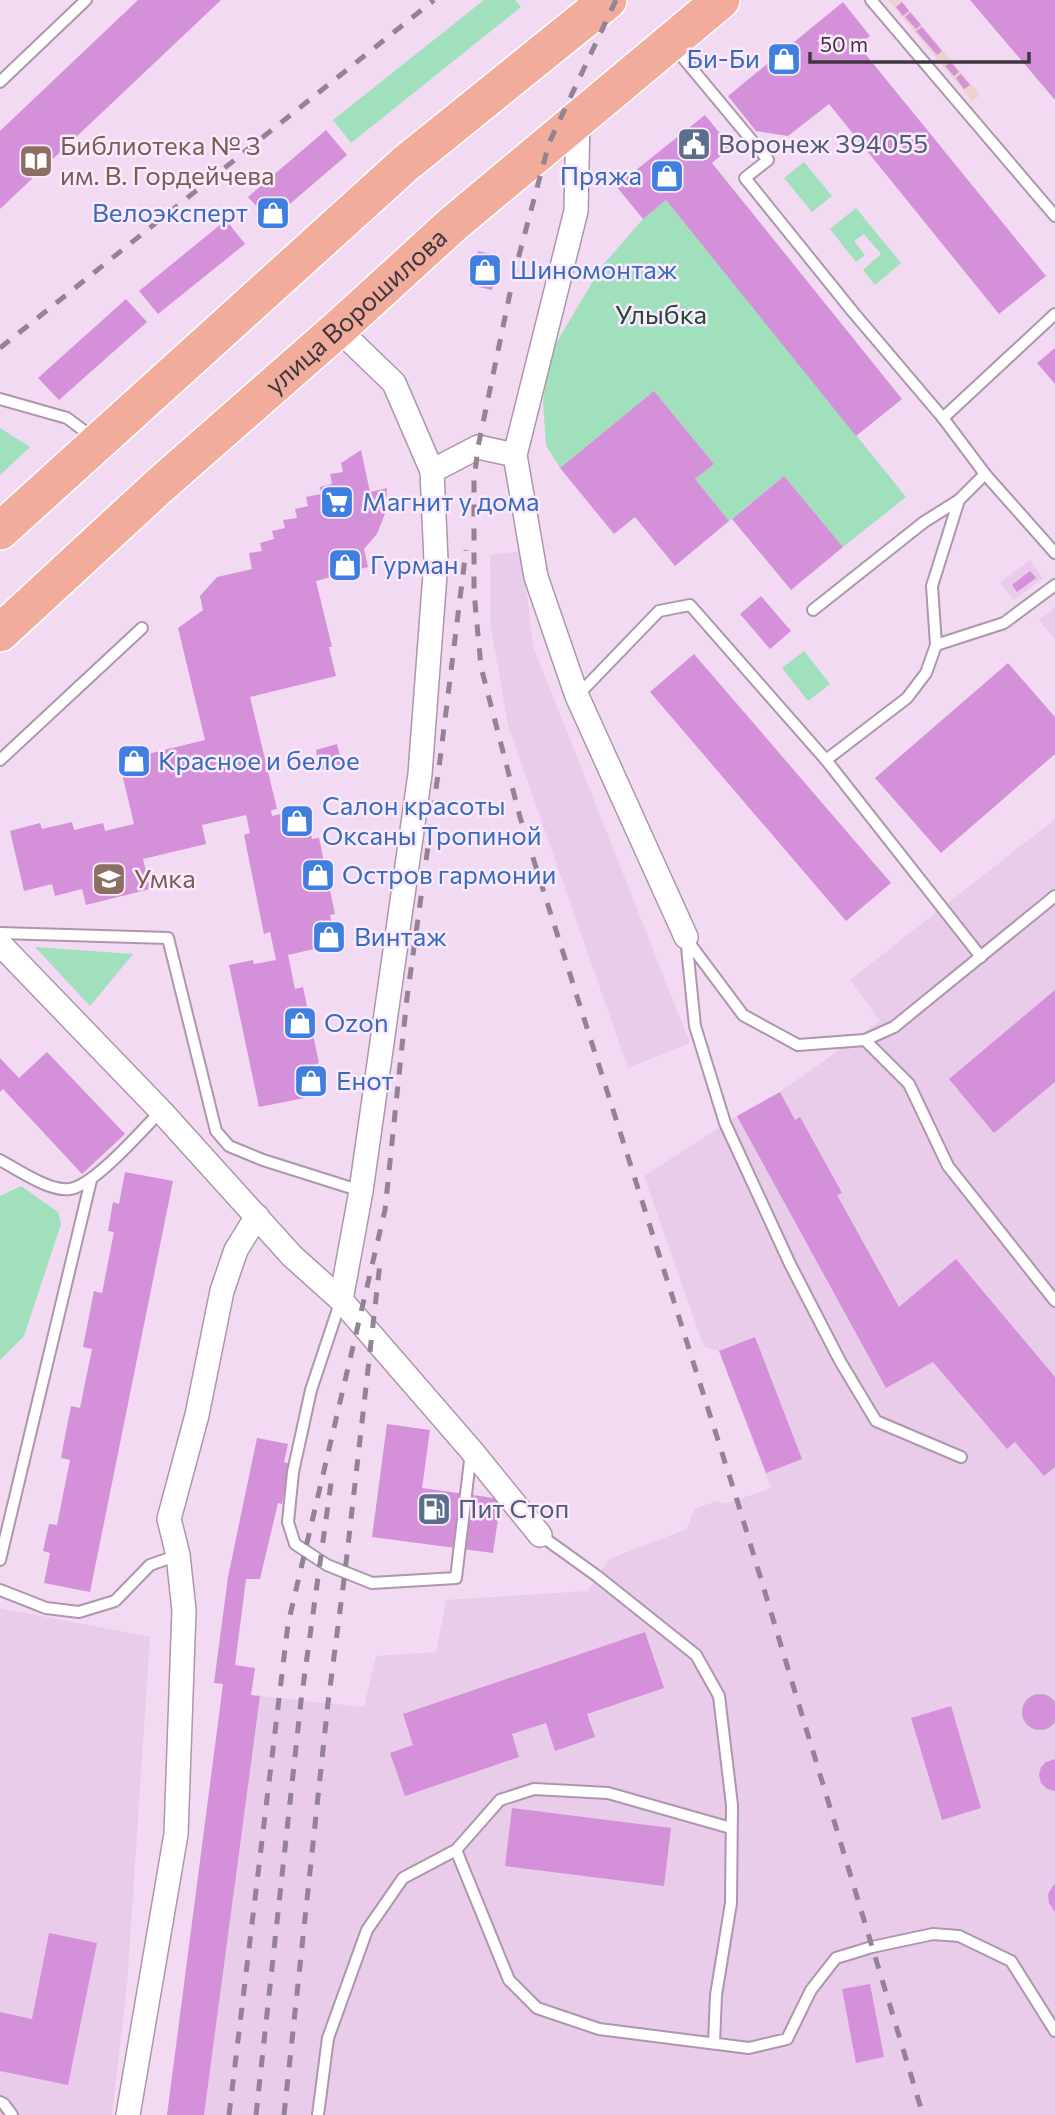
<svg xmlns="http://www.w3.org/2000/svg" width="1055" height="2115" font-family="Commissioner,sans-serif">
  <rect width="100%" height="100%" fill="#f2daf3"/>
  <polygon fill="#ecd2cc" points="888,0 901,0 980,95 972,101"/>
  <g fill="#e9cbea">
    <polygon points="522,551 533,646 690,1043 628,1068 508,725 491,627 490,555"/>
    <polygon points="1030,560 1043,578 1014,600 1000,582"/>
    <polygon points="1055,607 1055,640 1039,620"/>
    <polygon points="1055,819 1055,2115 204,2115 260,1696 364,1707 376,1656 436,1652 446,1600 588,1591 609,1559 687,1529 694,1509 717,1501 725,1504 771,1488 719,1351 704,1347 644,1176 737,1116 780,1092 880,1021 850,980"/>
    <polygon points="0,1608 150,1637 127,1986 112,2115 0,2115"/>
  </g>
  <g fill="#a0e0bc">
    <polygon points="484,0 515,0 521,7 351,143 333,120"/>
    <polygon points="804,162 832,196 812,212 784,178"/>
    <polygon points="666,200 906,497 843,547 784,476 729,521 695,479 714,464 654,391 560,468 546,445 543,402 551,352 602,266 643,219"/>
    <polygon points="856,208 901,263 875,285 863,270 881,254 864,234 854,241 865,255 856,262 830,229"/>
    <polygon points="0,428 30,447 0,475"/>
    <polygon points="804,651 830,684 808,701 782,668"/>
    <polygon points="35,947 133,954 90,1006"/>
    <polygon points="21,1186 58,1212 61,1224 24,1336 0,1360 0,1196"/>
  </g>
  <g fill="#d590da">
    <polygon points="138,0 221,0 0,209 0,131"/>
    <polygon points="970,0 1055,0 1055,100"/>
    <polygon points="843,2 870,36 858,45 1046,276 999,314 829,104 788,136 756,131 728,96"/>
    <polygon points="902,2 909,11 903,16 896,7"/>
    <polygon points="910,12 921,25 916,29 905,17"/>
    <polygon points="922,27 942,51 937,55 916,31"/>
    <polygon points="951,62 959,72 954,76 945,66"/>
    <polygon points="961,74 970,85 964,89 956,78"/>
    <polygon points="705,115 731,147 712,163 902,399 856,436 666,200 643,219 616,186"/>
    <polygon points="326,130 347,155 270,221 248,197"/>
    <polygon points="226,220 245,244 158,314 139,291"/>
    <polygon points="478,251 500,256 492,290 470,285"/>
    <polygon points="126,299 147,322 59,400 38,378"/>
    <polygon points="1055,348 1055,384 1037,363"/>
    <polygon points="654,391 714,464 695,479 729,521 675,566 635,517 614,534 560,468"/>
    <polygon points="361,450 370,492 387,488 386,511 377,534 364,549 368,567 316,581 332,647 329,647 336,676 250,697 277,809 271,810 272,816 300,810 303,824 309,823 312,839 319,838 335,914 330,915 333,930 329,931 331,945 288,955 295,989 303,987 319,1063 314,1065 317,1079 311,1080 315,1096 259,1107 229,965 253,960 254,964 276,960 270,932 264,934 244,835 250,833 246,815 202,825 206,844 143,859 150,889 86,905 82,889 55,896 52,884 24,891 10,831 40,823 42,829 72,822 74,830 103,823 105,831 134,824 119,761 205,740 178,628 203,610 200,596 217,577 252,569 249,553 262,551 260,543 274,539 272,531 285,528 283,520 297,518 295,509 308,506 306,497 321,494 320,487 332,484 330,474 343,472 341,463"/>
    <polygon points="784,476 843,547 791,590 732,519"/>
    <polygon points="1030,571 1036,578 1017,592 1012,585"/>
    <polygon points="761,596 791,631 770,649 740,614"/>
    <polygon points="694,654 891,883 846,921 650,692"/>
    <polygon points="1008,663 1055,717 1055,754 941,853 875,778"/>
    <polygon points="337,744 342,764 320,770 316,750"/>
    <polygon points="1055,990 1055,1082 994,1133 949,1079"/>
    <polygon points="47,1052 125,1134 82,1174 3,1089 0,1092 0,1058 19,1078"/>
    <polygon points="780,1092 795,1120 800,1117 842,1193 837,1195 899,1307 956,1259 1055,1377 1055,1467 1044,1476 1015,1442 1007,1449 933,1362 886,1388 737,1116"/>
    <polygon points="125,1172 173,1181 90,1592 44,1583 50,1553 43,1551 49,1524 57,1525 70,1460 61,1458 66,1431 71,1406 80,1408 92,1349 83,1347 94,1291 102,1293 114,1232 108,1231 113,1202 119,1204"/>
    <polygon points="755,1337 802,1459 766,1473 719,1351"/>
    <polygon points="387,1424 430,1430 422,1488 501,1499 493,1553 372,1537"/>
    <polygon points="257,1438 288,1444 284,1462 290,1464 282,1504 278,1503 260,1579 246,1579 235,1665 255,1668 251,1695 260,1696 204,2115 167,2115 223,1684 214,1683 228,1577"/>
    <polygon points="645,1632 664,1688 587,1714 595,1737 555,1751 546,1723 512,1734 519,1757 405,1796 390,1753 413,1745 403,1714"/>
    <circle cx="1040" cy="1712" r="18"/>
    <polygon points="951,1706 981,1808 942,1820 911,1718"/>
    <polygon points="1055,1759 1055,1791 1047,1789 1041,1783 1039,1775 1041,1767 1046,1762"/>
    <polygon points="512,1808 671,1828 664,1886 505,1866"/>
    <polygon points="1055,1883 1055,1912 1049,1903 1048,1894"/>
    <polygon points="49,1933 97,1943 68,2085 0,2071 0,2012 32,2019"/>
    <polygon points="870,1984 884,2057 856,2063 842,1989"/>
  </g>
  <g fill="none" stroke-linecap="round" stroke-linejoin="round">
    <g stroke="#ad96ae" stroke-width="14">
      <g id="lane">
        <polyline points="871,0 1055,216"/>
        <polyline points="674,47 768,160 745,178 853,312 943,418 985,474 1055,553"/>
        <polyline points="0,82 86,0"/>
        <polyline points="0,399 67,418 95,439"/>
        <polyline points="943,418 1055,314"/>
        <polyline points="813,610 924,522 959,500"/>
        <polyline points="936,645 1004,623 1055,585"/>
        <polyline points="577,696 659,611 690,605 826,760"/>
        <polyline points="0,760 142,628"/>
        <polyline points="0,933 168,938 216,1131 229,1146 263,1160 361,1191"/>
        <polyline points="686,937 695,1026 725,1123 790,1264 840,1361 876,1421 961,1457"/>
        <polyline points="687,940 743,1015 798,1045 865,1040 894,1027 1055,896"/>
        <polyline points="981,957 826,760 907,698 926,673 936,645 932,586 959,500 985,474"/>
        <polyline points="865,1040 909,1084 948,1166 1055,1301"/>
        <path d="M0,1160C18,1170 50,1192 70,1189C94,1186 143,1129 161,1111"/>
        <polyline points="341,1300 311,1390 293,1472 288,1522 295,1544 327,1565 372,1583 456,1578 471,1452"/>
        <polyline points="540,1535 597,1576 696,1655 719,1696 732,1805 731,1903 716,1995 714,2043"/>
        <polyline points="0,1560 91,1180"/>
        <polyline points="0,1590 46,1608 79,1612 115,1601 150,1565 178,1555"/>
        <polyline points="456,1850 509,1980 537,2008 599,2029 749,2048 787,2039 811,1990 836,1958 872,1947 933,1934 959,1936 1011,1961 1055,2031"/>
        <polyline points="0,2102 4,2104 12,2115"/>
        <polyline points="318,2115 328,2038 367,1930 403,1878 456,1850 500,1800 534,1789 608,1793 731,1828"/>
      </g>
    </g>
    <g stroke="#ad96ae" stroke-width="26">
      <g id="street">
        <polyline points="578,118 576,211 515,455 536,577 577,696 686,937"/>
        <polyline points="338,329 394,383 432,471 436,561 420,774 361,1191 341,1300 471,1450 540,1535"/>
        <polyline points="432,471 478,447 515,455"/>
        <polyline points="0,944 161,1111 292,1256 341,1300"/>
        <polyline points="128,2115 176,1834 184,1610 178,1555 169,1519 197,1415 222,1291 236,1250 257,1216"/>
      </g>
    </g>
    <g stroke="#fff" stroke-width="40">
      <g id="primary">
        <polyline points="0,531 405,164 608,0"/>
        <path id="s1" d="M0,633L159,486L338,329L453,224L721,0"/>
      </g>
    </g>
    <use href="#lane" stroke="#fff" stroke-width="10"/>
    <use href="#street" stroke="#fff" stroke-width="23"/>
    <use href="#primary" stroke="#f2ac9c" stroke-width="37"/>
    <g stroke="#938394" stroke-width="5" stroke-dasharray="12 12" stroke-linecap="butt">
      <polyline points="616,0 549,143 514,274 478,447 474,480 474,592 481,667 520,817 737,1500 923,2115"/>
      <polyline points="0,348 434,0"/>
      <polyline points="229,2115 288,1624 385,1210 407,998 440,760 466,550"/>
      <polyline points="256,2115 301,1701 331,1483"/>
      <polyline points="284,2115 328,1703 345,1572 380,1263"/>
    </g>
  </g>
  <defs>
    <g id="shop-square" transform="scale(1.75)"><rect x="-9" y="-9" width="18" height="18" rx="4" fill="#3f7fe0" stroke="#fce9fd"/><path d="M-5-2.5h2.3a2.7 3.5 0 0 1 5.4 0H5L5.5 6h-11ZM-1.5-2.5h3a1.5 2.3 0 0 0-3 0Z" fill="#fff"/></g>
    <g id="civic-square" transform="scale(1.75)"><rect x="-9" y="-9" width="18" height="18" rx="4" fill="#5c6f8a" stroke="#fce9fd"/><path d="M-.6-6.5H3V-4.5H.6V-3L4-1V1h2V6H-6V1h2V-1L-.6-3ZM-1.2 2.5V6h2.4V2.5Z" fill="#fff"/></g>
    <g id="library-square" transform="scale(1.75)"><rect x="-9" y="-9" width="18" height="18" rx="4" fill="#8d6e63" stroke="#fce9fd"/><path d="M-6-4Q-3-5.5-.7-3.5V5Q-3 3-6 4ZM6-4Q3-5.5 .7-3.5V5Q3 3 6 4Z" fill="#fff"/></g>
    <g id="supermarket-square" transform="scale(1.75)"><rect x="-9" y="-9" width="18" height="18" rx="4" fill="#3f7fe0" stroke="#fce9fd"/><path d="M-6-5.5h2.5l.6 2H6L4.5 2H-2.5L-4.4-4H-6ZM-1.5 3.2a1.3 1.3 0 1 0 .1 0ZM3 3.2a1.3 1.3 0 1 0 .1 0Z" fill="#fff"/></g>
    <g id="school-square" transform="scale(1.75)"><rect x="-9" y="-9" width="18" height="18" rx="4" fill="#8d6e63" stroke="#fce9fd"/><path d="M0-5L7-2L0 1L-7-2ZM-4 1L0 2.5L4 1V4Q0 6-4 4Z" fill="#fff"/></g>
    <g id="fuel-square" transform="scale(1.75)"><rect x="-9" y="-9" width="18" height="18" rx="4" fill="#5c6f8a" stroke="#fce9fd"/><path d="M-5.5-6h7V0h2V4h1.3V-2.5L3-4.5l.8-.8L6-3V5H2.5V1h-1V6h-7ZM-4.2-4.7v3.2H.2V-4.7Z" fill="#fff"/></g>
  </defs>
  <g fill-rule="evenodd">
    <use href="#shop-square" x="784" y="59"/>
    <use href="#civic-square" x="694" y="144"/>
    <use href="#library-square" x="36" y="161"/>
    <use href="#shop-square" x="667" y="176"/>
    <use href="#shop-square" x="273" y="213"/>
    <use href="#shop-square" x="485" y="270"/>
    <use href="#supermarket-square" x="337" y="502"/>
    <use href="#shop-square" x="345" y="565"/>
    <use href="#shop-square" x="134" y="761"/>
    <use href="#shop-square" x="297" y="821"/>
    <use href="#shop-square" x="318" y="875"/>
    <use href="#school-square" x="109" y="879"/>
    <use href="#shop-square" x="329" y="937"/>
    <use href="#shop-square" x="300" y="1023"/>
    <use href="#shop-square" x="311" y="1081"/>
    <use href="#fuel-square" x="434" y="1509"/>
  </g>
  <g text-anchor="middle" stroke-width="5" stroke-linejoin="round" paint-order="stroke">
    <g font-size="26" fill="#366cbe" stroke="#fce9fd" text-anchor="start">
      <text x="760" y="68" text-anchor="end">Би-Би</text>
      <text x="642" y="185" text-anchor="end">Пряжа</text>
      <text x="248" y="222" text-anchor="end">Велоэксперт</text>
      <text x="510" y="279">Шиномонтаж</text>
      <text x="362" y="511">Магнит у дома</text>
      <text x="370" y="574">Гурман</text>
      <text x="158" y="770">Красное и белое</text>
      <text x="322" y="815">Салон красоты<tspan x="322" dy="30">Оксаны Тропиной</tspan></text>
      <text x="342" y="884">Остров гармонии</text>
      <text x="354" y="946">Винтаж</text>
      <text x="324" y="1032">Ozon</text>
      <text x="336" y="1090">Енот</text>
    </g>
    <g font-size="26" fill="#4e5e75" stroke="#fce9fd" text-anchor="start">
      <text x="718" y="153">Воронеж 394055</text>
      <text x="458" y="1518">Пит Стоп</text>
    </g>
    <g font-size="26" fill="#785e54" stroke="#fce9fd" text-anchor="start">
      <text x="60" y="155">Библиотека № 3<tspan x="60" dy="30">им. В. Гордейчева</tspan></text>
      <text x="134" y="888">Умка</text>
    </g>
    <g font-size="26" fill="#3f3640" stroke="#fce9fd">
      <text dy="9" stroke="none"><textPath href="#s1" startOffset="480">улица Ворошилова</textPath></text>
    </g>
    <g font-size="26" fill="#1e4a34" stroke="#fce9fd">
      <text x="661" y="324">Улыбка</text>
    </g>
  </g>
  <path d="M810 52v10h219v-10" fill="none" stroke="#3f3640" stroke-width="3.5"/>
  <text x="820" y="52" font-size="21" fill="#3f3640" stroke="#fce9fd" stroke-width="5" paint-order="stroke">50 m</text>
</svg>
